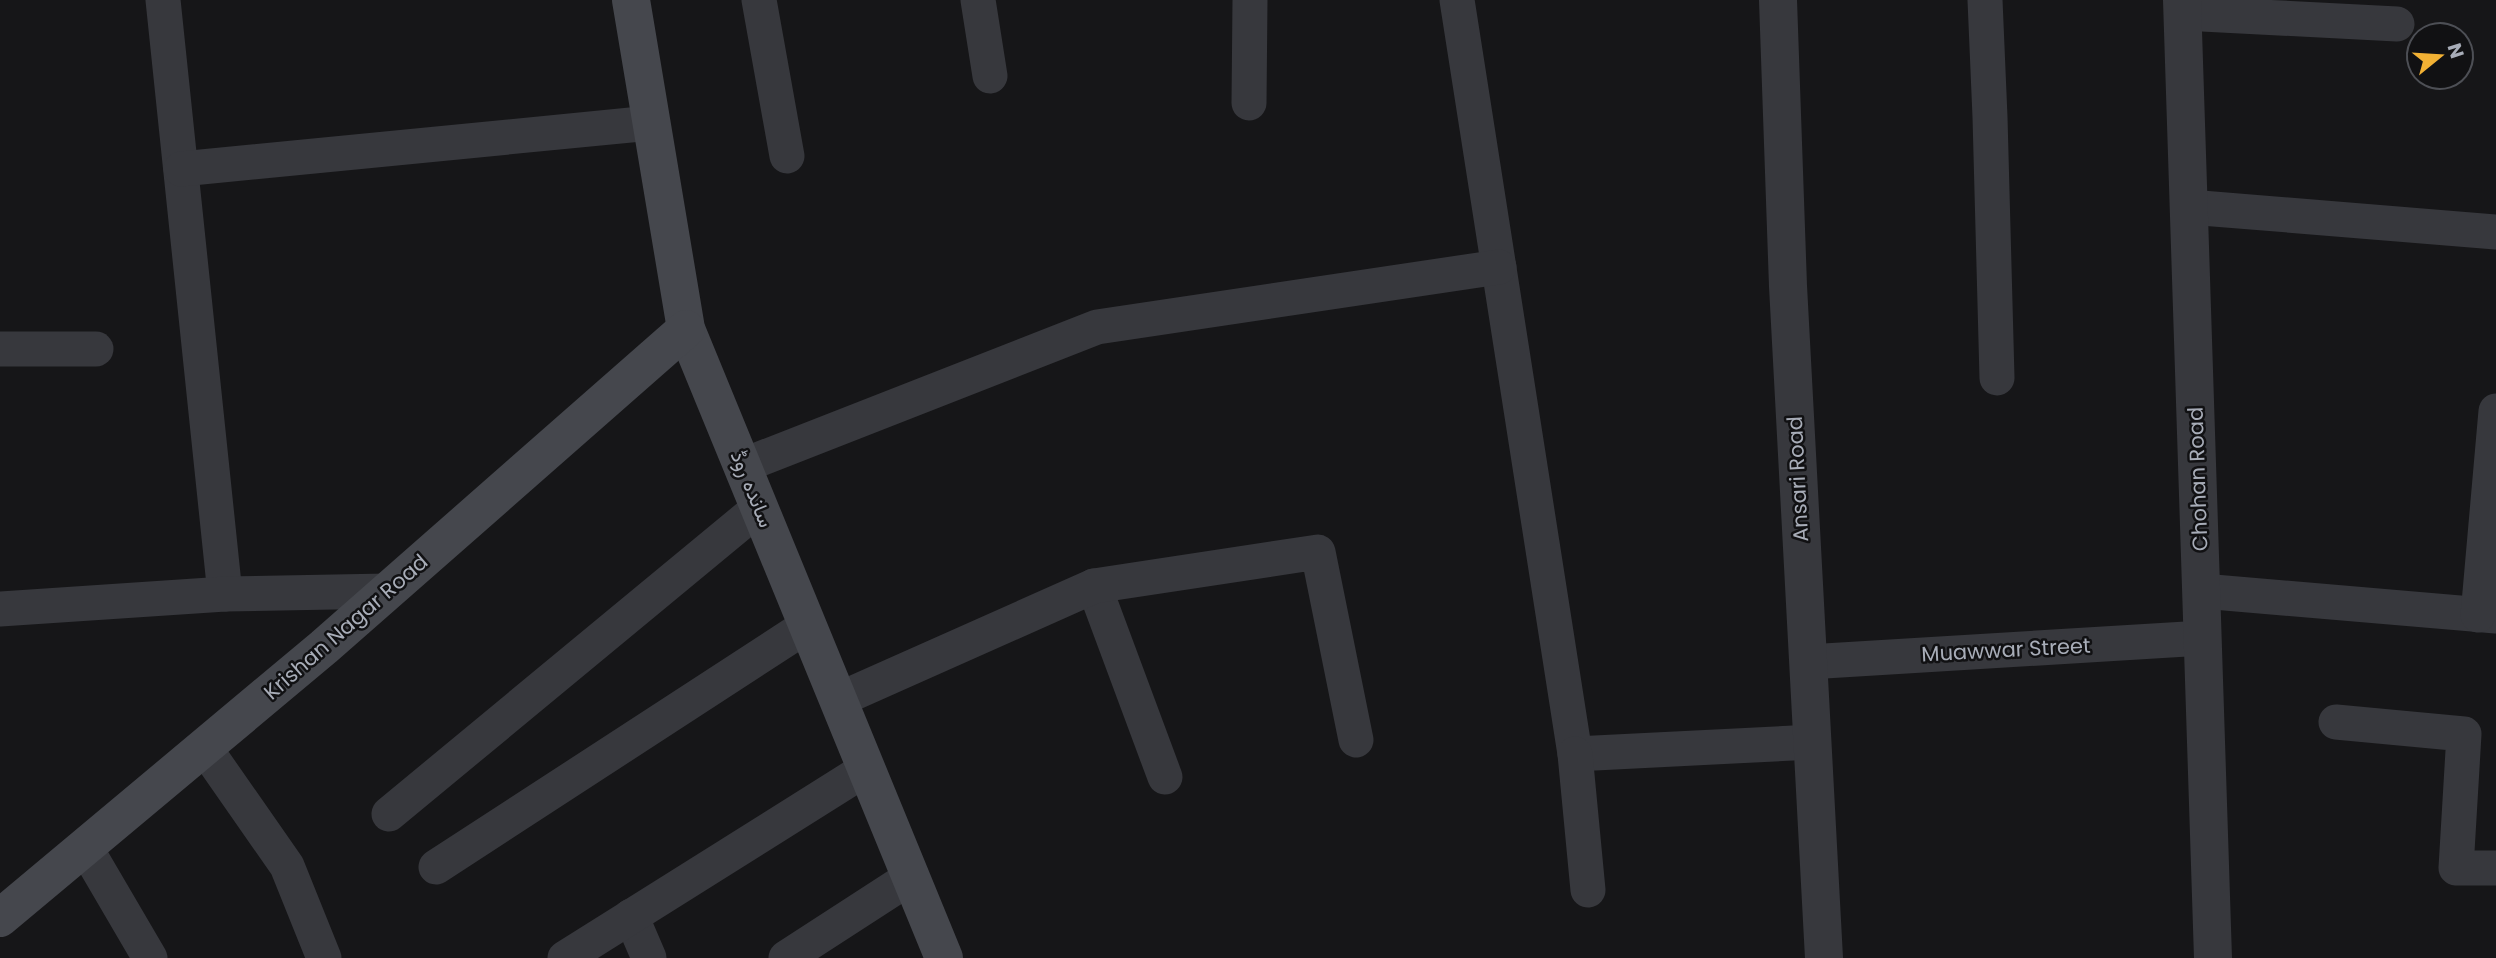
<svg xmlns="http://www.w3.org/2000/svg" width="2496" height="958" font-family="Poppins,Vazirmatn,sans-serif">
  <rect width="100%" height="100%" fill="#161618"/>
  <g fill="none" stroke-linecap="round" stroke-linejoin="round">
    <g stroke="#37383d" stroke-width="35">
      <polyline points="163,0 225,594"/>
      <polyline points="759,0 787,156"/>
      <polyline points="978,0 990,76"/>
      <polyline points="1457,0 1575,754 1813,742"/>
      <polyline points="1985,0 1990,117 1997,378"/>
      <polyline points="2183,13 2397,24"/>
      <polyline points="1249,103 1250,0"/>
      <polyline points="181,169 651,123"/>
      <polyline points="2189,207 2496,232"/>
      <polyline points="0,349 96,349"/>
      <polyline points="742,466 1097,327 1499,267"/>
      <polyline points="1094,586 1165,777"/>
      <polyline points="2202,591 2496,616"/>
      <polyline points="0,609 225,594 388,591"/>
      <polyline points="2478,615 2496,411"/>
      <polyline points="1808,662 2203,638"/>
      <polyline points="838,700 1094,586 1318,552 1356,740"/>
      <polyline points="2336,722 2464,734 2456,868 2496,868"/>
      <polyline points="204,747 287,866 324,958"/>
      <polyline points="1575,754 1588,890"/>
      <polyline points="389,814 759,508"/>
      <polyline points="85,847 150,958"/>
      <polyline points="436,867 808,625"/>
      <polyline points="631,916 649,958"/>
      <polyline points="565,958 866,769"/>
      <polyline points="786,958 911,877"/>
    </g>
    <g stroke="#37383d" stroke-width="38">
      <polyline points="1778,0 1788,286 1824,958"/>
      <polyline points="2182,0 2213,958"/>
    </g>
    <g stroke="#45474d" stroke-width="38">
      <polyline points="631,0 686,329 944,958"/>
      <polyline points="0,918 324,647 686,329"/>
    </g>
  </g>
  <g text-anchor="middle" stroke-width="5" stroke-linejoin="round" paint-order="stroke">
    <g font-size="21" fill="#a8adb8" stroke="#111113">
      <text transform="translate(1798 479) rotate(-93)" y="7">Ansari Road</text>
      <text transform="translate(2198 479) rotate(-92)" y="7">Chohan Road</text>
      <text transform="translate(752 489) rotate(68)" y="7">ساندہ روڈ</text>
      <text transform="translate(346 627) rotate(-41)" y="7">Krishan Nagar Road</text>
      <text transform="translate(2006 650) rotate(-3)" y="7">Muawwar Street</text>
    </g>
  </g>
  <g transform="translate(2440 56) rotate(72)"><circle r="33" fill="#111113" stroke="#4d4f55" stroke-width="2"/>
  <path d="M0-5L12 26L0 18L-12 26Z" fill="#f2b134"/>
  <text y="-10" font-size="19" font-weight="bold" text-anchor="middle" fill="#a8adb8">N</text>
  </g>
</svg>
